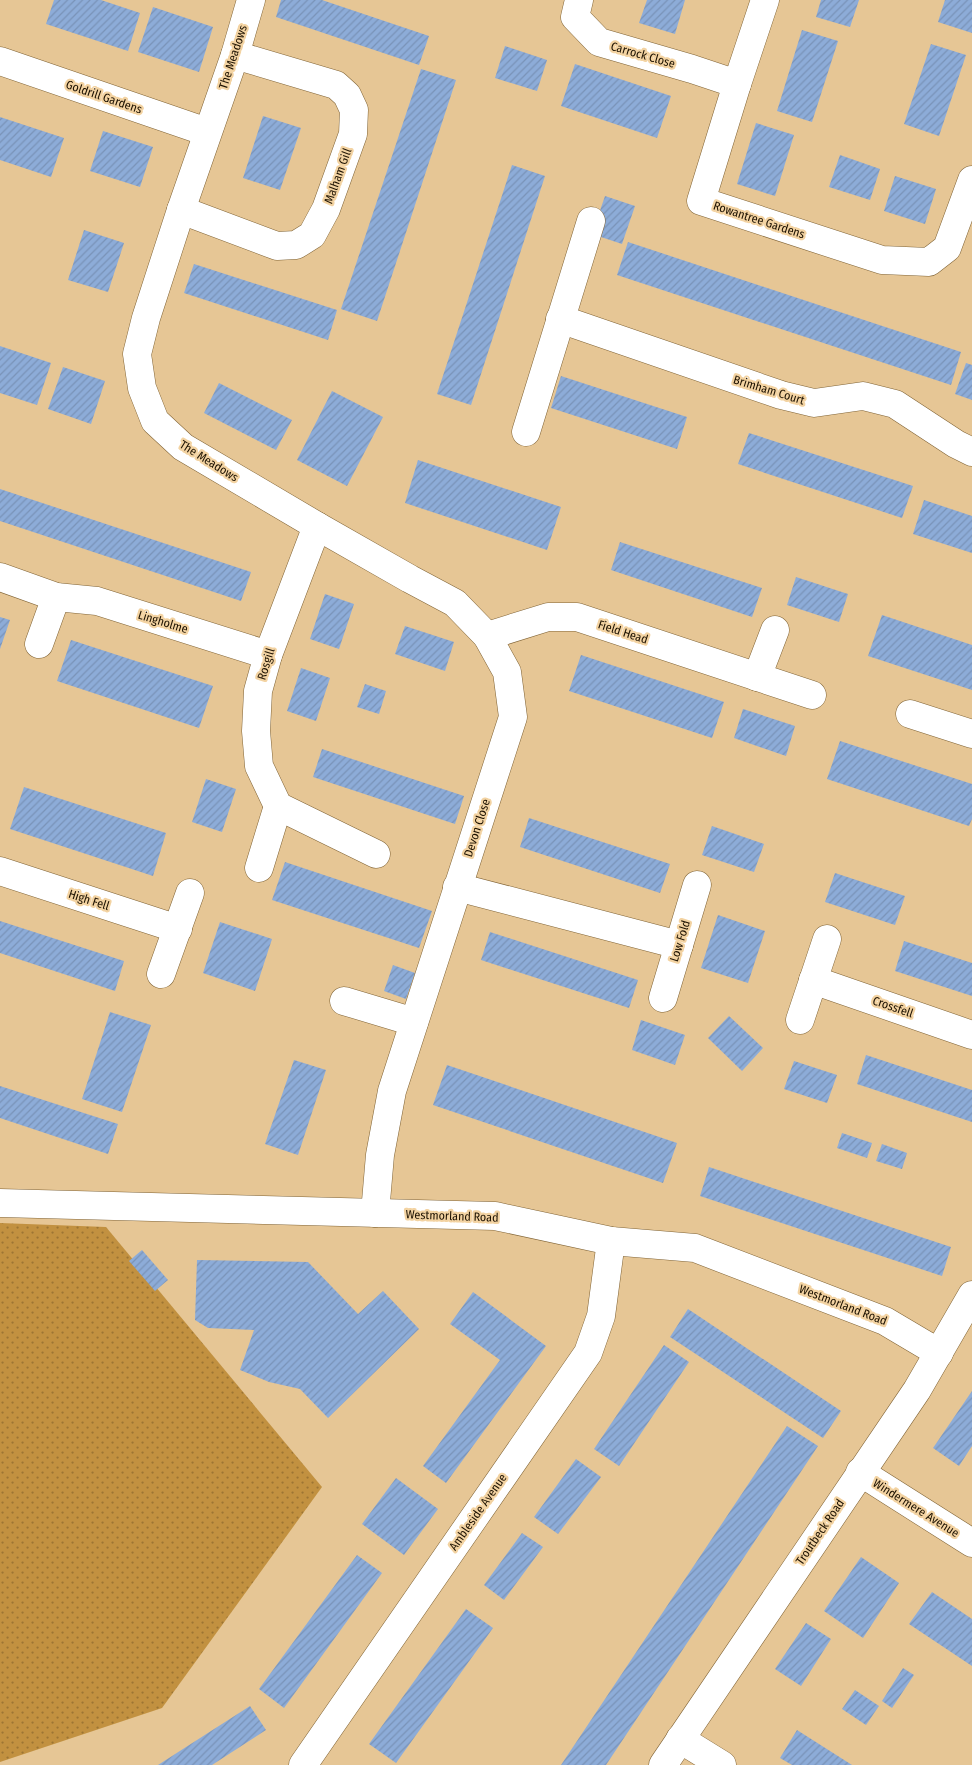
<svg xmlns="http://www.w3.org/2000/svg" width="972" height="1765" font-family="'Fira Sans Condensed',sans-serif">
  <defs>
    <pattern id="garden-dots" width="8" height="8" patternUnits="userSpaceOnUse" patternTransform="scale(1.25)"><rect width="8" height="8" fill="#c29140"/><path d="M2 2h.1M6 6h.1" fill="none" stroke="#9d7533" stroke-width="1.8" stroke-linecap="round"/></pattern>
    <pattern id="building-hatch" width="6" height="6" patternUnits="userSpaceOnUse" patternTransform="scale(1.25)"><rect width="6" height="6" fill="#8dacd8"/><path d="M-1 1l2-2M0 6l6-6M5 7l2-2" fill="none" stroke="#7993b8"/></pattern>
  </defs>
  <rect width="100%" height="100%" fill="#e6c695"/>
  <polygon fill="url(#garden-dots)" points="0,1223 106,1227 322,1487 162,1708 0,1762"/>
  <g fill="url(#building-hatch)">
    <polygon points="54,0 101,0 140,13 128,51 46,24"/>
    <polygon points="281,0 322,0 429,36 419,65 276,17"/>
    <polygon points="647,0 685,0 675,34 639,23"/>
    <polygon points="821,0 859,0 850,27 816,17"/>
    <polygon points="945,0 972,0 972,33 938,22"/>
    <polygon points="153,7 213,27 199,72 138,52"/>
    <polygon points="802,30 838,41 812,122 777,111"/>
    <polygon points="931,44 966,55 939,136 904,124"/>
    <polygon points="505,46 547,60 537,91 495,78"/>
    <polygon points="575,64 671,96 657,138 561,106"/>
    <polygon points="421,69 456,80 377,321 341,309"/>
    <polygon points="263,116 301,128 280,190 243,178"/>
    <polygon points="0,117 64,138 51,177 0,160"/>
    <polygon points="756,123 794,135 775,196 737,184"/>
    <polygon points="103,131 153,147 140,187 90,171"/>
    <polygon points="840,155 880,169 870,200 829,187"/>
    <polygon points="512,165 545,176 471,405 437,394"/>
    <polygon points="895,176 936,189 925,224 884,211"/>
    <polygon points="605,196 635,206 622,244 592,234"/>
    <polygon points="84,230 124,243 108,292 68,280"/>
    <polygon points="628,242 961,352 951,385 617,275"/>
    <polygon points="194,264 337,310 328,340 184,293"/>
    <polygon points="0,346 51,363 37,405 0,393"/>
    <polygon points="966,363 972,365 972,400 955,394"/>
    <polygon points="63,367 105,381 91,424 48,409"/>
    <polygon points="561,376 687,417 677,449 551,408"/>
    <polygon points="219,383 292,420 276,450 204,413"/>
    <polygon points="332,391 383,417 347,486 297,460"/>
    <polygon points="749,433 913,486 902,518 738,464"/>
    <polygon points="418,460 561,507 547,550 405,503"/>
    <polygon points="0,489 251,572 241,601 0,521"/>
    <polygon points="924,500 972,516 972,553 913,534"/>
    <polygon points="620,542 762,588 752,617 611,570"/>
    <polygon points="796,577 848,594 839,622 787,605"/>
    <polygon points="325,594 354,604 339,649 310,639"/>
    <polygon points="882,615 972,645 972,690 868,656"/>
    <polygon points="0,617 10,620 0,649"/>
    <polygon points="405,626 454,642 445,671 395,654"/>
    <polygon points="71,640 213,686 199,728 57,681"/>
    <polygon points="581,655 724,702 712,738 569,691"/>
    <polygon points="301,668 330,678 316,721 287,711"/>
    <polygon points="365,684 386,691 379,714 357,707"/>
    <polygon points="743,709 795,726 786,756 734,738"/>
    <polygon points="840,741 972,784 972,819 969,826 827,779"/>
    <polygon points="322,749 464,796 455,824 313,777"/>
    <polygon points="206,779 236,789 222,832 192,822"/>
    <polygon points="24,787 166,833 153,876 10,829"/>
    <polygon points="529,818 670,864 660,893 520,847"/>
    <polygon points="712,826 764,844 754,872 702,855"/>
    <polygon points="285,862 432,911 419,948 272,900"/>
    <polygon points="835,873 905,896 895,925 825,902"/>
    <polygon points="718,915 765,931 748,983 701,968"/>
    <polygon points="0,921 124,961 115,991 0,953"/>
    <polygon points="220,922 272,939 255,991 203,973"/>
    <polygon points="490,932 638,980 629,1008 481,960"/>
    <polygon points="904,941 972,963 972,996 895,971"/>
    <polygon points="393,965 415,973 406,999 384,991"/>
    <polygon points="110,1012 151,1025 122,1112 82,1099"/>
    <polygon points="729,1016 763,1048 742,1071 708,1038"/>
    <polygon points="641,1020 685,1035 675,1065 632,1050"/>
    <polygon points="866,1055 972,1090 972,1122 857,1084"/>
    <polygon points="294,1060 326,1070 298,1155 265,1144"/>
    <polygon points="794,1061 837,1075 827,1103 784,1089"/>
    <polygon points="447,1065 677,1143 663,1183 433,1105"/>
    <polygon points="0,1086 118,1124 108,1154 0,1118"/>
    <polygon points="842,1133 872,1143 867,1158 837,1148"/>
    <polygon points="882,1144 907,1153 902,1169 876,1161"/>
    <polygon points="709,1167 951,1247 942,1276 700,1196"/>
    <polygon points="142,1250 168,1280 155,1291 129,1261"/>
    <polygon points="197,1260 308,1262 358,1314 383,1291 419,1329 328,1418 300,1389 269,1382 240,1370 254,1330 208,1328 195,1320"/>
    <polygon points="473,1292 546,1346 446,1483 423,1466 500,1360 450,1324"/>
    <polygon points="688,1309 841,1411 823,1438 670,1337"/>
    <polygon points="664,1345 689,1362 619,1466 594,1449"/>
    <polygon points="972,1391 972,1446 959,1466 933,1448"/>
    <polygon points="787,1426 818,1446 606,1765 561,1765"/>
    <polygon points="576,1459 601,1477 558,1534 534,1517"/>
    <polygon points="396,1478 438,1509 404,1555 362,1524"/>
    <polygon points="522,1533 543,1547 504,1600 484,1585"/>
    <polygon points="357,1555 382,1573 284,1708 259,1689"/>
    <polygon points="861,1557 899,1583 863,1638 824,1611"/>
    <polygon points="932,1592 972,1619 972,1666 909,1624"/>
    <polygon points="466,1609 493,1628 396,1763 369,1744"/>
    <polygon points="806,1623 831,1639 801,1686 775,1669"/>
    <polygon points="903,1668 914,1675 892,1708 882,1701"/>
    <polygon points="855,1690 879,1706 866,1725 842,1709"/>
    <polygon points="250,1706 266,1730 212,1765 158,1765"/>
    <polygon points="797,1730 852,1765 792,1765 780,1758"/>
  </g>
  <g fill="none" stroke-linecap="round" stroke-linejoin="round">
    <g stroke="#816436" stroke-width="29">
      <g id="minor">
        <polyline points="251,0 235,55 181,210 146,318 137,354 142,388 155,421 183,447 317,526 410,579 455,603 487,636 507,672 513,717 392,1091 380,1155 375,1213"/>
        <polyline points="579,0 575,17 599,42 692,69 737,84"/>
        <polyline points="765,0 737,84 701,201 882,260 929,262 947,248 972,180"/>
        <polyline points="0,61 207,132"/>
        <polyline points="181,210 277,246 296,245 312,235 326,209 353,134 354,110 347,95 336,85 235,55"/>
        <polyline points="560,319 781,395 814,403 863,396 895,404 956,444 972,452"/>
        <polyline points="526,432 591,221"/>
        <polyline points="317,526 268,655 258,691 256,731 259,766 278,806 376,854"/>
        <polyline points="0,577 56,597 97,601 268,655"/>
        <polyline points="487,636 548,617 577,617 812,695"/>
        <polyline points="39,644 56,597"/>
        <polyline points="757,677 775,630"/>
        <polyline points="910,714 972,734"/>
        <polyline points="259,868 278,806"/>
        <polyline points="0,871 178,929"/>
        <polyline points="457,887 679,945"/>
        <polyline points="161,974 190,893"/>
        <polyline points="813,980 972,1035"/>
        <polyline points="663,998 697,885"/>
        <polyline points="344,1001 414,1022"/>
        <polyline points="800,1020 827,939"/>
        <polyline points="0,1203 495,1216 611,1241 695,1248 885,1321 939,1353"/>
        <polyline points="860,1472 972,1543"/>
        <polyline points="680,1739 722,1765"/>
        <polyline points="303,1765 588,1353 601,1316 611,1241"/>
        <polyline points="663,1765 917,1390 972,1295"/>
      </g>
    </g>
    <use href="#minor" stroke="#fff" stroke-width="28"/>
  </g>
  <g text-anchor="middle" stroke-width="4.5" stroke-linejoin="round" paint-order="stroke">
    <g font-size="12" fill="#1c1101" stroke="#f3d3a2">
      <text transform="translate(643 55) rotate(16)" y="4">Carrock Close</text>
      <text transform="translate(233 57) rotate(-72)" y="4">The Meadows</text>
      <text transform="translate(104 97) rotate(19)" y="4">Goldrill Gardens</text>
      <text transform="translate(338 176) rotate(-70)" y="4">Malham Gill</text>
      <text transform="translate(759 220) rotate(18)" y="4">Rowantree Gardens</text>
      <text transform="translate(769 390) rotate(17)" y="4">Brimham Court</text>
      <text transform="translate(209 461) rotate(32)" y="4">The Meadows</text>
      <text transform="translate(163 622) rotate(17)" y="4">Lingholme</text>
      <text transform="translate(623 632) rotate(18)" y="4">Field Head</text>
      <text transform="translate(266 664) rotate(-73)" y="4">Rosgill</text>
      <text transform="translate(477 828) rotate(-72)" y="4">Devon Close</text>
      <text transform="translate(89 900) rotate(18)" y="4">High Fell</text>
      <text transform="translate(680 941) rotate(-73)" y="4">Low Fold</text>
      <text transform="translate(893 1007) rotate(19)" y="4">Crossfell</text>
      <text transform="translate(452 1216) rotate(2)" y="4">Westmorland Road</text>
      <text transform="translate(843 1305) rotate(21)" y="4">Westmorland Road</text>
      <text transform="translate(916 1508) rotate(32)" y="4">Windermere Avenue</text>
      <text transform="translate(478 1512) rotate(-55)" y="4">Ambleside Avenue</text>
      <text transform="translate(820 1532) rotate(-56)" y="4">Troutbeck Road</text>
    </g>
  </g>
</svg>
